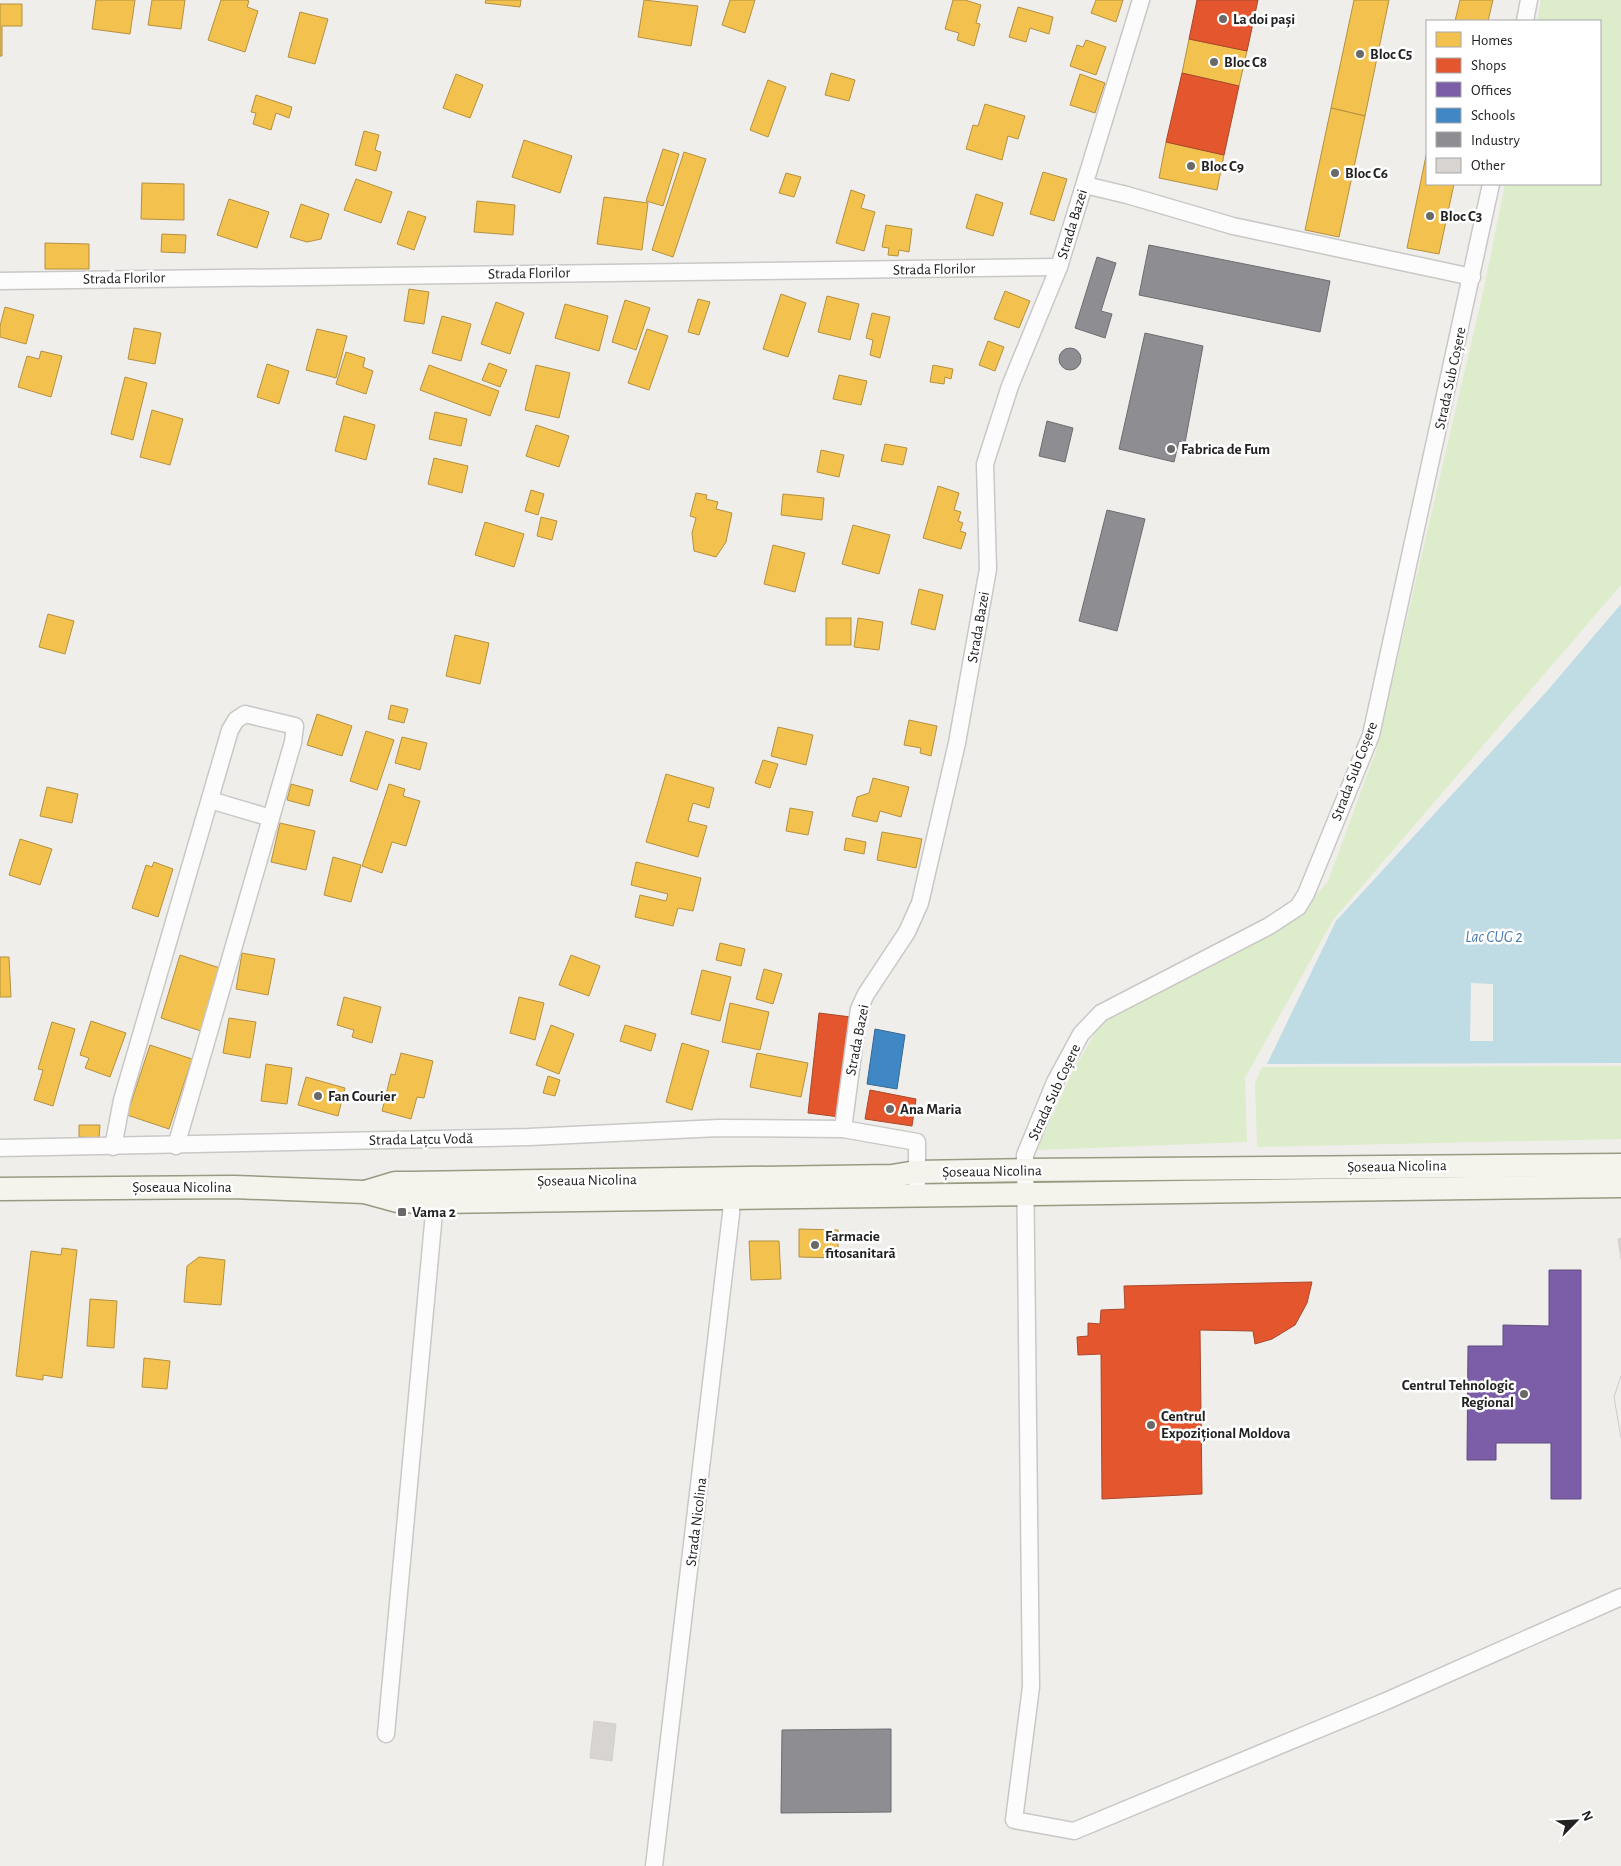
<svg xmlns="http://www.w3.org/2000/svg" width="1621" height="1866" font-family="'Alegreya Sans',sans-serif">
  <rect width="100%" height="100%" fill="#f0eeeb"/>
  <g fill="#ddeccb">
    <polygon points="1541,0 1621,0 1621,585 1333,920 1245,1078 1247,1142 1037,1150 1071,1074 1101,1023 1299,916 1328,881 1376,751 1484,288 1505,184 1600,184 1600,21 1537,21"/>
    <polygon points="1621,1066 1621,1139 1257,1147 1255,1083 1262,1067"/>
  </g>
  <polygon fill="#bfdbe3" points="1621,604 1621,1063 1267,1064 1336,921 1548,690"/>
  <polygon fill="#f0eeeb" points="1471,983 1493,984 1493,1041 1470,1041"/>
  <g fill="#f2c14e" stroke="#b49141">
    <polygon points="96,0 135,0 130,34 92,29"/>
    <polygon points="152,0 185,0 181,29 148,25"/>
    <polygon points="221,0 246,0 249,1 247,7 258,11 245,52 208,40"/>
    <polygon points="486,0 521,0 520,7 485,3"/>
    <polygon points="644,0 698,6 691,46 638,37"/>
    <polygon points="730,0 755,0 745,33 722,25"/>
    <polygon points="953,0 965,0 981,5 976,23 980,24 974,46 957,40 959,33 945,29"/>
    <polygon points="1096,0 1123,0 1116,22 1091,13"/>
    <polygon points="1354,0 1389,0 1365,116 1331,108"/>
    <polygon points="1460,0 1493,0 1488,21 1455,21"/>
    <polygon points="0,4 22,4 22,26 2,26 2,56 0,56"/>
    <polygon points="1018,7 1053,17 1049,34 1030,28 1026,42 1009,37"/>
    <polygon points="300,12 328,19 315,64 288,57"/>
    <polygon points="1189,39 1247,51 1239,86 1182,73"/>
    <polygon points="1086,40 1106,47 1096,75 1070,66 1077,45 1083,47"/>
    <polygon points="831,73 855,80 849,101 825,95"/>
    <polygon points="456,74 483,85 470,118 443,108"/>
    <polygon points="1080,74 1105,83 1095,113 1070,105"/>
    <polygon points="768,80 786,87 768,137 750,130"/>
    <polygon points="256,95 292,107 289,118 276,113 271,130 253,124 256,113 251,112"/>
    <polygon points="985,104 1025,116 1018,139 1008,136 1002,160 966,149 973,125 978,126"/>
    <polygon points="1331,108 1365,116 1339,237 1305,230"/>
    <polygon points="364,131 379,135 375,150 381,152 376,171 355,165"/>
    <polygon points="524,140 572,156 560,193 512,177"/>
    <polygon points="1166,142 1224,155 1217,190 1159,178"/>
    <polygon points="663,149 679,154 663,206 646,201"/>
    <polygon points="1427,151 1427,184 1454,184 1439,254 1407,248"/>
    <polygon points="684,152 706,159 673,257 652,250"/>
    <polygon points="1043,172 1067,179 1054,221 1030,214"/>
    <polygon points="786,173 801,177 794,197 779,193"/>
    <polygon points="356,179 392,192 381,223 344,210"/>
    <polygon points="142,183 184,184 184,220 141,219"/>
    <polygon points="851,190 865,195 861,208 875,212 864,251 836,243"/>
    <polygon points="976,194 1003,203 993,236 966,228"/>
    <polygon points="604,197 648,203 642,250 597,244"/>
    <polygon points="229,199 269,212 257,248 217,235"/>
    <polygon points="477,201 515,205 513,235 474,232"/>
    <polygon points="301,204 329,214 321,239 307,242 290,237"/>
    <polygon points="408,211 426,217 414,250 397,244"/>
    <polygon points="886,225 912,229 909,252 899,250 898,256 888,255 889,248 882,247"/>
    <polygon points="162,234 186,235 185,253 161,252"/>
    <polygon points="45,243 89,244 89,269 45,269"/>
    <polygon points="409,289 429,292 424,324 404,321"/>
    <polygon points="1005,291 1030,301 1019,328 994,319"/>
    <polygon points="781,294 806,303 788,357 763,349"/>
    <polygon points="827,296 859,304 850,340 818,332"/>
    <polygon points="698,299 710,302 699,335 688,332"/>
    <polygon points="625,300 650,308 636,350 612,342"/>
    <polygon points="496,302 524,313 510,354 481,344"/>
    <polygon points="565,304 608,316 599,351 555,338"/>
    <polygon points="5,307 34,315 26,344 0,337 0,326"/>
    <polygon points="872,313 890,317 880,358 870,355 873,340 866,338"/>
    <polygon points="442,316 471,324 461,361 432,353"/>
    <polygon points="134,328 161,333 155,364 128,359"/>
    <polygon points="317,329 347,336 336,378 306,370"/>
    <polygon points="647,329 668,336 649,390 628,383"/>
    <polygon points="988,341 1004,347 995,371 979,365"/>
    <polygon points="41,351 62,356 51,397 18,387 27,356 39,359"/>
    <polygon points="346,352 365,358 363,367 373,371 366,394 336,384"/>
    <polygon points="489,363 507,370 500,387 482,380"/>
    <polygon points="267,364 289,371 279,404 257,397"/>
    <polygon points="429,365 499,391 490,416 420,390"/>
    <polygon points="536,365 570,373 559,418 525,410"/>
    <polygon points="933,365 953,369 951,379 945,377 944,384 930,382"/>
    <polygon points="839,375 867,381 861,405 833,399"/>
    <polygon points="125,377 147,383 133,440 111,434"/>
    <polygon points="152,410 183,419 170,465 140,457"/>
    <polygon points="435,412 467,419 461,446 429,439"/>
    <polygon points="344,416 375,425 366,460 335,451"/>
    <polygon points="536,425 569,436 559,467 526,456"/>
    <polygon points="885,444 907,448 903,465 881,461"/>
    <polygon points="821,450 844,455 839,477 817,472"/>
    <polygon points="434,458 468,466 462,493 428,484"/>
    <polygon points="938,486 959,493 954,510 961,512 958,521 963,523 960,531 966,533 961,549 923,538"/>
    <polygon points="531,490 544,494 538,515 525,511"/>
    <polygon points="696,493 707,495 706,499 718,502 716,509 732,513 726,542 716,557 694,551 692,533 696,518 690,516"/>
    <polygon points="783,494 824,498 822,520 781,515"/>
    <polygon points="541,517 557,521 552,540 537,536"/>
    <polygon points="485,522 524,534 514,567 475,555"/>
    <polygon points="853,525 890,535 879,574 842,564"/>
    <polygon points="773,545 805,553 795,592 764,584"/>
    <polygon points="919,589 943,595 935,630 911,624"/>
    <polygon points="48,614 74,621 65,654 39,647"/>
    <rect x="826" y="618" width="25" height="27"/>
    <polygon points="858,618 883,622 879,650 854,647"/>
    <polygon points="455,635 489,643 480,684 446,676"/>
    <polygon points="391,705 408,709 404,723 388,719"/>
    <polygon points="317,714 352,726 342,756 307,745"/>
    <polygon points="909,720 937,726 931,756 920,753 921,748 904,745"/>
    <polygon points="778,727 813,735 806,765 771,756"/>
    <polygon points="366,731 394,740 377,790 350,781"/>
    <polygon points="402,737 427,743 420,770 395,763"/>
    <polygon points="763,760 778,764 770,788 755,783"/>
    <polygon points="666,774 714,788 709,808 693,803 688,821 707,826 698,857 646,842"/>
    <polygon points="873,778 909,787 901,817 880,811 877,822 852,816 857,797 869,793"/>
    <polygon points="291,784 313,790 309,806 287,800"/>
    <polygon points="389,784 405,789 403,796 420,801 406,846 392,842 382,873 362,866"/>
    <polygon points="47,787 78,794 72,823 40,816"/>
    <polygon points="790,808 813,812 808,835 786,831"/>
    <polygon points="280,823 315,831 306,870 271,862"/>
    <polygon points="882,832 922,839 916,868 877,860"/>
    <polygon points="846,838 866,842 864,854 844,850"/>
    <polygon points="20,839 52,849 40,885 9,875"/>
    <polygon points="333,857 361,865 351,902 324,895"/>
    <polygon points="154,862 173,869 158,917 132,908 146,865 152,867"/>
    <polygon points="636,862 701,878 693,911 678,908 673,926 635,917 640,895 666,901 668,894 631,885"/>
    <polygon points="720,943 745,949 741,966 716,960"/>
    <polygon points="242,953 275,959 268,995 236,989"/>
    <polygon points="180,955 220,968 201,1031 161,1018"/>
    <polygon points="571,955 600,966 589,996 559,985"/>
    <polygon points="0,957 9,957 11,997 0,997"/>
    <polygon points="764,969 782,974 773,1004 756,999"/>
    <polygon points="702,970 731,977 720,1021 691,1014"/>
    <polygon points="344,997 381,1007 372,1043 352,1037 354,1030 337,1025"/>
    <polygon points="519,997 544,1003 535,1040 510,1033"/>
    <polygon points="730,1003 769,1012 760,1050 722,1042"/>
    <polygon points="229,1018 256,1022 250,1058 223,1053"/>
    <polygon points="91,1021 126,1033 110,1077 85,1068 89,1058 80,1055"/>
    <polygon points="52,1022 75,1029 53,1106 34,1100 43,1070 38,1069"/>
    <polygon points="551,1025 574,1034 559,1074 536,1065"/>
    <polygon points="625,1025 656,1034 651,1051 620,1041"/>
    <polygon points="682,1043 709,1051 692,1110 666,1102"/>
    <polygon points="150,1045 192,1059 169,1129 127,1115"/>
    <polygon points="401,1053 433,1061 424,1098 417,1097 411,1119 382,1111 391,1074 395,1075"/>
    <polygon points="757,1053 808,1063 801,1097 750,1087"/>
    <polygon points="266,1064 292,1068 287,1104 261,1101"/>
    <polygon points="548,1076 560,1080 555,1096 543,1093"/>
    <polygon points="306,1077 345,1088 338,1116 298,1105"/>
    <polygon points="79,1125 100,1125 99,1138 79,1137"/>
    <polygon points="799,1229 838,1230 838,1258 799,1257"/>
    <polygon points="749,1241 779,1241 781,1279 751,1280"/>
    <polygon points="62,1248 77,1250 62,1378 43,1375 43,1380 16,1376 31,1251 61,1255"/>
    <polygon points="199,1257 225,1260 221,1305 184,1302 187,1266"/>
    <polygon points="90,1299 117,1301 114,1348 87,1346"/>
    <polygon points="144,1358 170,1361 167,1389 142,1387"/>
  </g>
  <g fill="#e4572e" stroke="#aa472a">
    <polygon points="1197,0 1258,0 1247,51 1189,39"/>
    <polygon points="1182,73 1239,86 1224,155 1166,142"/>
    <polygon points="819,1013 851,1017 840,1117 808,1113"/>
    <polygon points="870,1090 916,1099 912,1126 865,1119"/>
    <polygon points="1312,1282 1307,1303 1295,1325 1272,1339 1255,1344 1253,1331 1200,1330 1202,1494 1102,1499 1101,1354 1078,1355 1077,1337 1088,1336 1088,1323 1100,1324 1101,1310 1125,1309 1124,1286"/>
  </g>
  <polygon fill="#7b5ea7" stroke="#604c7f" points="1549,1270 1581,1270 1581,1499 1551,1499 1551,1443 1496,1443 1496,1460 1467,1460 1468,1346 1503,1346 1503,1325 1549,1326"/>
  <polygon fill="#3f88c5" stroke="#366994" points="875,1029 905,1035 897,1089 867,1084"/>
  <g fill="#8d8d92" stroke="#6d6d70">
    <polygon points="1149,245 1330,281 1320,332 1139,295"/>
    <polygon points="1097,257 1116,263 1101,311 1112,314 1105,338 1075,328"/>
    <polygon points="1145,333 1203,346 1185,443 1179,441 1174,462 1119,449"/>
    <circle cx="1070" cy="359" r="11"/>
    <polygon points="1047,421 1073,428 1065,462 1039,456"/>
    <polygon points="1107,510 1145,519 1117,631 1079,621"/>
    <polygon points="891,1729 891,1812 781,1813 782,1730"/>
  </g>
  <g fill="#d7d4d2" stroke="#d3d0cc">
    <polygon points="1621,1238 1621,1259 1618,1239"/>
    <polygon points="594,1721 616,1724 612,1761 590,1758"/>
  </g>
  <g fill="none" stroke-linecap="round" stroke-linejoin="round">
    <g stroke="#c9c8c7" stroke-width="19">
      <g id="street">
        <polyline points="1525,21 1529,0"/>
        <polyline points="1491,184 1371,735 1306,894 1298,907 1269,926 1101,1013 1081,1034 1055,1082 1025,1155 1031,1687 1014,1820 1074,1831 1384,1702 1621,1597"/>
        <polyline points="1085,185 1127,195 1233,226 1472,277"/>
        <polyline points="0,281 1059,267"/>
        <polyline points="210,800 271,818"/>
        <polyline points="843,1129 859,1009 866,994 907,932 920,903 957,743 988,569 985,464 1010,386 1059,267 1141,0"/>
        <polyline points="113,1147 122,1100 230,730 236,720 245,714 295,726 293,742 176,1146"/>
        <polyline points="0,1148 529,1137 719,1128 843,1129 917,1142 917,1183"/>
        <polyline points="386,1734 435,1202"/>
        <polyline points="654,1866 731,1214 732,1188"/>
      </g>
    </g>
    <g stroke="#999a82" stroke-width="25">
      <g id="secondary">
        <polyline points="0,1189 233,1187 364,1192 397,1201 435,1202 1621,1186"/>
        <polyline points="365,1192 395,1183 410,1183 892,1176 916,1172 1025,1170 1621,1165"/>
      </g>
    </g>
    <use href="#street" stroke="#fdfcfc" stroke-width="16"/>
    <use href="#secondary" stroke="#f4f4ed" stroke-width="22"/>
    <polyline stroke="#ccc" stroke-width="1" points="1621,1376 1614,1397 1621,1438"/>
  </g>
  <g fill="#6a6968" stroke="#fff" stroke-width="2">
    <circle cx="1223" cy="19" r="5"/>
    <circle cx="1360" cy="54" r="5"/>
    <circle cx="1214" cy="62" r="5"/>
    <circle cx="1191" cy="166" r="5"/>
    <circle cx="1335" cy="173" r="5"/>
    <circle cx="1430" cy="216" r="5"/>
    <circle cx="1171" cy="449" r="5"/>
    <circle cx="318" cy="1096" r="5"/>
    <circle cx="890" cy="1109" r="5"/>
    <rect x="397" y="1207" width="10" height="10" rx="2.5"/>
    <circle cx="815" cy="1245" r="5"/>
    <circle cx="1524" cy="1394" r="5"/>
    <circle cx="1151" cy="1425" r="5"/>
  </g>
  <g text-anchor="middle" stroke-width="5" stroke-linejoin="round" paint-order="stroke">
    <g font-size="15" font-weight="bold" fill="#222" stroke="#fff" text-anchor="start">
      <text x="1233" y="24">La doi pași</text>
      <text x="1370" y="59">Bloc C5</text>
      <text x="1224" y="67">Bloc C8</text>
      <text x="1201" y="171">Bloc C9</text>
      <text x="1345" y="178">Bloc C6</text>
      <text x="1440" y="221">Bloc C3</text>
      <text x="1181" y="454">Fabrica de Fum</text>
      <text x="328" y="1101">Fan Courier</text>
      <text x="900" y="1114">Ana Maria</text>
      <text x="412" y="1217">Vama 2</text>
      <text x="825" y="1241">Farmacie<tspan x="825" dy="17">fitosanitară</tspan></text>
      <text x="1514" y="1390" text-anchor="end">Centrul Tehnologic<tspan x="1514" dy="17">Regional</tspan></text>
      <text x="1161" y="1421">Centrul<tspan x="1161" dy="17">Expozițional Moldova</tspan></text>
    </g>
    <g font-size="15" fill="#222" stroke="#fff">
      <text transform="translate(1072 224) rotate(-73)" y="5">Strada Bazei</text>
      <text transform="translate(934 269) rotate(-1)" y="5">Strada Florilor</text>
      <text transform="translate(529 273) rotate(-1)" y="5">Strada Florilor</text>
      <text transform="translate(124 278) rotate(-1)" y="5">Strada Florilor</text>
      <text transform="translate(1450 378) rotate(-78)" y="5">Strada Sub Coșere</text>
      <text transform="translate(978 627) rotate(-80)" y="5">Strada Bazei</text>
      <text transform="translate(1354 771) rotate(-69)" y="5">Strada Sub Coșere</text>
      <text transform="translate(857 1040) rotate(-79)" y="5">Strada Bazei</text>
      <text transform="translate(1054 1092) rotate(-65)" y="5">Strada Sub Coșere</text>
      <text transform="translate(421 1139) rotate(-1)" y="5">Strada Lațcu Vodă</text>
      <text transform="translate(1397 1166) rotate(-1)" y="5">Șoseaua Nicolina</text>
      <text transform="translate(992 1171) rotate(-1)" y="5">Șoseaua Nicolina</text>
      <text transform="translate(587 1180) rotate(-1)" y="5">Șoseaua Nicolina</text>
      <text x="182" y="1192">Șoseaua Nicolina</text>
      <text transform="translate(696 1522) rotate(-83)" y="5">Strada Nicolina</text>
    </g>
    <g font-size="16" font-style="italic" fill="#4a7aab" stroke="#fff">
      <text x="1494" y="942">Lac CUG 2</text>
    </g>
  </g>
  <rect x="1426" y="20" width="175" height="165" fill="#ffffff" stroke="#a7a7a7"/>
  <rect x="1436" y="32" width="25" height="15" fill="#f2c14e" stroke="#a7a7a7"/>
  <text x="1471" y="45" font-size="15" fill="#222222">Homes</text>
  <rect x="1436" y="58" width="25" height="15" fill="#e4572e" stroke="#a7a7a7"/>
  <text x="1471" y="70" font-size="15" fill="#222222">Shops</text>
  <rect x="1436" y="82" width="25" height="15" fill="#7b5ea7" stroke="#a7a7a7"/>
  <text x="1471" y="95" font-size="15" fill="#222222">Offices</text>
  <rect x="1436" y="108" width="25" height="15" fill="#3f88c5" stroke="#a7a7a7"/>
  <text x="1471" y="120" font-size="15" fill="#222222">Schools</text>
  <rect x="1436" y="132" width="25" height="15" fill="#8d8d92" stroke="#a7a7a7"/>
  <text x="1471" y="145" font-size="15" fill="#222222">Industry</text>
  <rect x="1436" y="158" width="25" height="15" fill="#d7d4d2" stroke="#a7a7a7"/>
  <text x="1471" y="170" font-size="15" fill="#222222">Other</text>
  <g transform="translate(1576 1821) rotate(66)" stroke="#ffffff" stroke-width="4" paint-order="stroke">
  <path d="M0-4L9 19L0 12L-9 19Z" fill="#222222"/>
  <text y="-8" font-size="14" font-weight="bold" text-anchor="middle" fill="#222222">N</text>
  </g>
</svg>
